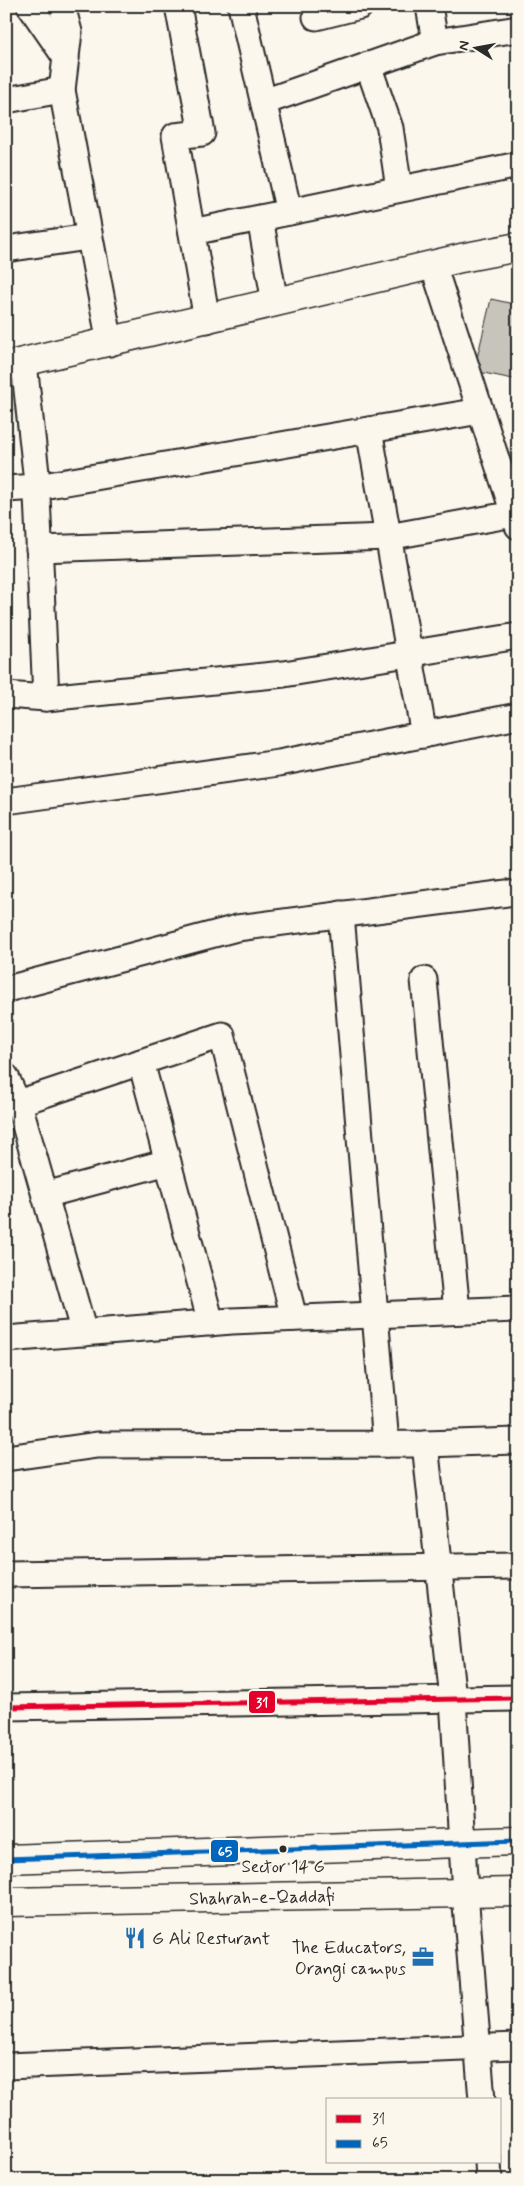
<svg xmlns="http://www.w3.org/2000/svg" width="524" height="2186" font-family="Mynerve,sans-serif">
  <rect width="100%" height="100%" fill="#fbf7ec"/>
  <filter id="ink" filterUnits="userSpaceOnUse"><feTurbulence type="fractalNoise" baseFrequency=".02" numOctaves="2"/><feDisplacementMap in="SourceGraphic" scale="10" xChannelSelector="R" yChannelSelector="G"/><feConvolveMatrix kernelMatrix="1 2 1 2 8 2 1 2 1" color-interpolation-filters="sRGB"/></filter>
  <g filter="url(#ink)">
    <polygon fill="#c7c4bc" stroke="#2b2b2b" points="491,299 518,305 518,380 474,371"/>
    <g fill="none" stroke-linecap="round" stroke-linejoin="round">
      <g stroke="#2b2b2b" stroke-width="29">
        <g id="minor">
          <polyline points="30,6 66,58"/>
          <polyline points="62,6 69,32 62,90 110,343"/>
          <polyline points="178,6 202,133 175,136 207,320"/>
          <polyline points="241,6 289,212"/>
          <polyline points="429,6 435,42"/>
          <polyline points="316,17 360,6"/>
          <polyline points="368,65 390,128 399,189"/>
          <polyline points="6,100 62,90"/>
          <polyline points="264,102 435,42 518,29"/>
          <polyline points="260,218 275,303"/>
          <polyline points="192,232 518,165"/>
          <polyline points="6,249 88,237"/>
          <polyline points="433,265 518,526"/>
          <polyline points="24,363 36,473 46,698"/>
          <polyline points="369,430 424,735"/>
          <polyline points="6,489 37,487 480,411"/>
          <polyline points="39,549 388,537 514,514"/>
          <polyline points="6,695 46,698 284,674 518,636"/>
          <polyline points="6,801 279,763 518,716"/>
          <polyline points="341,914 386,1444"/>
          <polyline points="424,980 457,1311"/>
          <polyline points="7,989 237,928 507,893"/>
          <polyline points="141,1062 211,1323"/>
          <polyline points="6,1077 21,1111 84,1333"/>
          <polyline points="18,1103 222,1035 294,1318"/>
          <polyline points="45,1195 168,1162"/>
          <polyline points="6,1339 232,1321 518,1309"/>
          <polyline points="425,1444 453,1699 465,1893 482,2100"/>
          <polyline points="6,1458 97,1445 425,1444 518,1441"/>
          <polyline points="6,1574 518,1566"/>
          <polyline points="6,1707 518,1698"/>
          <polyline points="6,2066 518,2046"/>
          <polyline points="488,2162 489,2180"/>
        </g>
      </g>
      <g stroke="#2b2b2b" stroke-width="31">
        <polyline id="tertiary" points="6,366 461,258 518,247"/>
      </g>
      <g stroke="#2b2b2b" stroke-width="31">
        <g id="primary">
          <polyline points="6,1859 518,1841"/>
          <path id="s1" d="M6,1902L518,1892"/>
        </g>
      </g>
      <use href="#minor" stroke="#fbf7ec" stroke-width="25"/>
      <use href="#tertiary" stroke="#fbf7ec" stroke-width="28"/>
      <use href="#primary" stroke="#fbf7ec" stroke-width="28"/>
      <g stroke="#fbf7ec" stroke-width="9">
        <polyline id="bus-1" points="6,1707 518,1698"/>
      </g>
      <g stroke="#fbf7ec" stroke-width="9">
        <polyline id="bus-2" points="6,1859 518,1841"/>
      </g>
      <use href="#bus-1" stroke="#e4002b" stroke-width="5"/>
      <use href="#bus-2" stroke="#0065bd" stroke-width="5"/>
    </g>
  </g>
  <defs>
    <g id="restaurant-bare" transform="scale(1.725)"><path d="M-5-6h1v4h1v-4h1v4h1v-4h1v5L-1.5 .5V6h-2V.5L-5-1ZM5-6V6H3V1.5H1.5Q1.5-4 5-6Z" fill="#1f6fb2" stroke="#fbf7ec" stroke-width="2.5" paint-order="stroke"/></g>
    <g id="office-bare" transform="scale(1.725)"><path d="M-6-3h4V-5.5h4V-3h4V5H-6ZM-1-4.5V-3h2v-1.5ZM-6 0V1H6V0Z" fill="#1f6fb2" stroke="#fbf7ec" stroke-width="2.5" paint-order="stroke"/></g>
  </defs>
  <g fill-rule="evenodd">
    <use href="#restaurant-bare" x="135" y="1938"/>
    <use href="#office-bare" x="423" y="1957"/>
  </g>
  <circle fill="#2b2b2b" stroke="#fbf7ec" stroke-width="2" cx="283" cy="1849" r="4.5"/>
  <g text-anchor="middle" stroke-width="4.5" stroke-linejoin="round" paint-order="stroke">
    <g font-size="17" fill="#2b2b2b" stroke="#fbf7ec">
      <text x="283" y="1872">Sector 14 G</text>
    </g>
    <g font-size="18" fill="#2b2b2b" stroke="#fbf7ec">
      <text dy="6" stroke="none"><textPath href="#s1" startOffset="256">Shahrah-e-Qaddafi</textPath></text>
    </g>
    <g font-size="18" fill="#2b2b2b" stroke="#fbf7ec" text-anchor="start">
      <text x="152" y="1944">G Ali Resturant</text>
      <text x="406" y="1953" text-anchor="end">The Educators,<tspan x="406" dy="21">Orangi campus</tspan></text>
    </g>
  </g>
  <g stroke="#fbf7ec" stroke-width="2">
    <rect x="248" y="1690" width="28" height="24" rx="5" fill="#e4002b"/>
    <rect x="210" y="1839" width="29" height="24" rx="5" fill="#0065bd"/>
  </g>
  <g font-size="14" text-anchor="middle" font-weight="bold" fill="#fff">
    <text x="262" y="1707">31</text>
    <text x="225" y="1856">65</text>
  </g>
  <rect width="524" height="2186" fill="none" stroke="#fbf7ec" stroke-width="25"/>
  <rect x="12" y="12" width="499" height="2161" fill="none" stroke="#2b2b2b" stroke-width="2" filter="url(#ink)"/>
  <rect x="326" y="2098" width="175" height="65" fill="#fbf7ec" stroke="#a8a59f"/>
  <rect x="336" y="2115" width="25" height="8" fill="#e4002b" stroke="#a8a59f"/>
  <text x="372" y="2124" font-size="15" fill="#2b2b2b">31</text>
  <rect x="336" y="2140" width="25" height="8" fill="#0065bd" stroke="#a8a59f"/>
  <text x="372" y="2148" font-size="15" fill="#2b2b2b">65</text>
  <g transform="translate(476 48) rotate(281)" stroke="#fbf7ec" stroke-width="4" paint-order="stroke">
  <path d="M0-4L9 19L0 12L-9 19Z" fill="#2b2b2b"/>
  <text y="-8" font-size="14" font-weight="bold" text-anchor="middle" fill="#2b2b2b">N</text>
  </g>
</svg>
